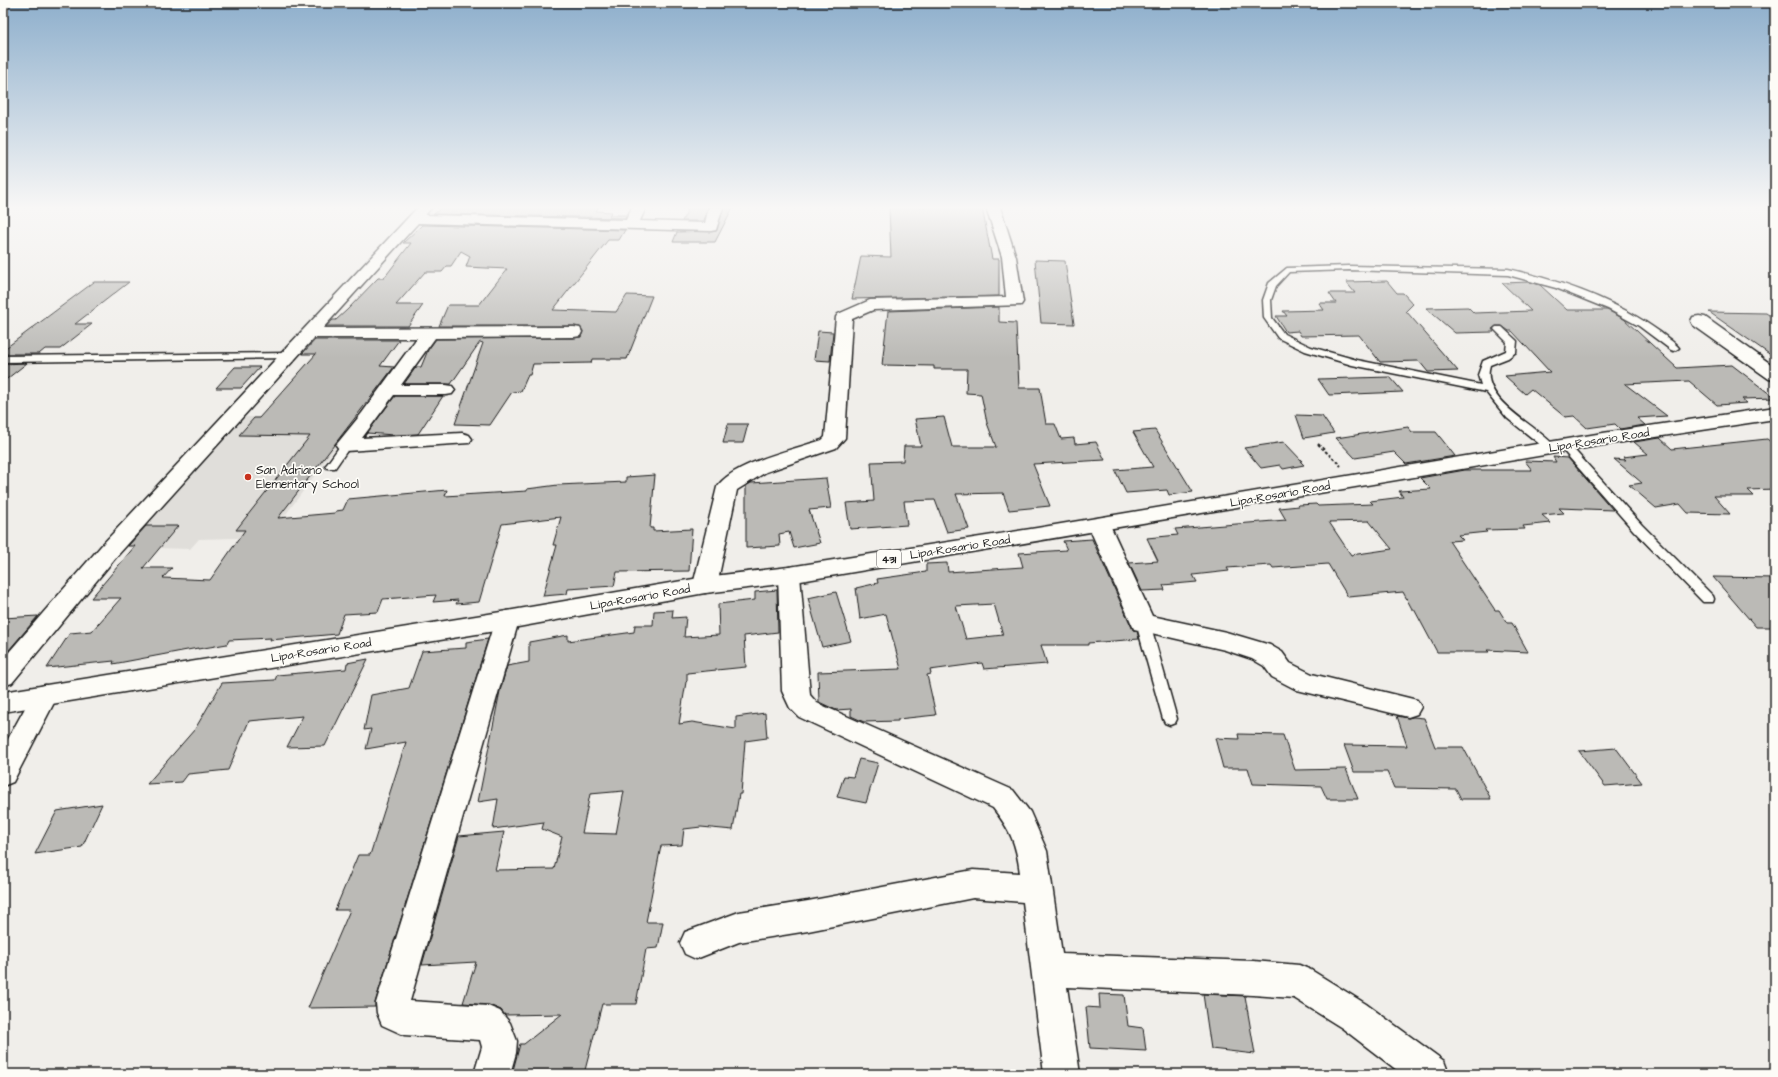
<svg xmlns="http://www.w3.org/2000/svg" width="1778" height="1077" font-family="'Architects Daughter',sans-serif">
  <rect width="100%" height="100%" fill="#f0eeea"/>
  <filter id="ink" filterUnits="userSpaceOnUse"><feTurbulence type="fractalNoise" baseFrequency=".025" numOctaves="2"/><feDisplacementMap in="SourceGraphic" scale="8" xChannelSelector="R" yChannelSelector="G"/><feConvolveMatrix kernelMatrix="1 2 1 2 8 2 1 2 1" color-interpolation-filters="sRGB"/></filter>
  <g filter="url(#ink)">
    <polygon fill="#e0deda" points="236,417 358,417 269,537 199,539 190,549 120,547"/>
    <g fill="#bbbab6" stroke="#1c1c1c" fill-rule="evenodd">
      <polygon points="442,207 599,207 596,211 612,212 609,215 627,215 625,218 434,214"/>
      <polygon points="689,207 708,207 704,221 682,221"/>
      <polygon points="724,207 733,207 715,242 673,242 677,232 716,231"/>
      <polygon points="889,207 982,207 992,259 999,259 999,296 852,299 861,256 891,257"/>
      <polygon points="422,225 625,230 619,240 608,240 553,310 616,312 627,295 652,296 627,359 592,359 591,363 533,364 530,375 528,375 521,391 512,392 490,425 455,424 483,343 480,342 451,384 404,384 416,367 421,367 428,350 436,339 574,338 581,337 583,331 580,327 574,326 439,326 448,305 479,305 507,269 466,267 470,256 461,251 451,266 447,266 442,272 425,272 396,305 423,305 408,326 326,326 333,320 336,320 347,310 378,278 384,278 411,243 403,243"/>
      <polygon points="1035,260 1065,261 1074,324 1041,323"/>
      <polygon points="1387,281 1397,293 1403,293 1413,304 1406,311 1458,371 1428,372 1419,361 1380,362 1359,335 1301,336 1298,331 1286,332 1276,316 1287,316 1283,311 1324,310 1319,303 1336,303 1329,293 1355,293 1346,282"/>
      <polygon points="94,282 129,282 75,324 92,324 60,349 45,349 39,354 3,354 3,350"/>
      <polygon points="1530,282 1540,285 1567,310 1607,310 1624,319 1677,368 1732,365 1775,398 1742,399 1747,403 1717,405 1689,381 1625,384 1667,416 1637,418 1645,425 1620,429 1615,424 1587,428 1574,416 1565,417 1531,389 1525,394 1505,376 1550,372 1512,331 1509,331 1502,326 1496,326 1492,329 1494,332 1455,333 1426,308 1468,307 1474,313 1531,311 1502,283"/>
      <polygon points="999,307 999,322 1016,323 1019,388 1040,388 1046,424 1055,424 1061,439 1074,438 1075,444 1096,442 1105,460 1033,464 1050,506 1009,510 1003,493 956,494 969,529 947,532 935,500 904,501 907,525 850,529 846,503 874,501 871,462 903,461 904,446 921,446 915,419 944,417 952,447 996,447 987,423 981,394 966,393 967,369 934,369 934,366 882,365 888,311"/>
      <polygon points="1709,312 1766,313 1775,319 1775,358"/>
      <polygon points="818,331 833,332 830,361 814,360"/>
      <polygon points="315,340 399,340 380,366 394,367 278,518 335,513 336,511 343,510 348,499 447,490 445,496 527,491 527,489 558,485 626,482 626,477 655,475 650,528 653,528 653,531 692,529 689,571 617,572 614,586 568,589 567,594 543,596 557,545 553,545 561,517 502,524 479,602 456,604 458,600 433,602 436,595 383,599 378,612 344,614 337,634 270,640 271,638 229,640 227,644 198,649 198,648 113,664 114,661 47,668 70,633 92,631 121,598 91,598 135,546 128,546 146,526 178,526 143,568 172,568 163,578 210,580 245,530 236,530 310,436 239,435 254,418 259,418 316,354 302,354"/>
      <polygon points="3,363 3,364 27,363 3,382"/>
      <polygon points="235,367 260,367 241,388 216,388"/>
      <polygon points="1390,377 1403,392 1329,395 1318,379"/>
      <polygon points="395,396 443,396 418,434 394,435 367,433"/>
      <polygon points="1296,415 1322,416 1334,433 1304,438"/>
      <polygon points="728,424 748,424 743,443 723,443"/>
      <polygon points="1408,427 1412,432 1436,432 1455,456 1406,464 1394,452 1355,458 1336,438"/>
      <polygon points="1155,430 1169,453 1193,492 1169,495 1167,490 1126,493 1115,470 1153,467 1133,432"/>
      <polygon points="1660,438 1672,449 1767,439 1775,445 1775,489 1748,490 1754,496 1714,496 1730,514 1688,513 1680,504 1656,508 1629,485 1642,483 1614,459 1626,460 1623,457 1648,454 1634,442"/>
      <polygon points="1284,442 1302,461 1300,461 1304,465 1283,469 1280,465 1261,468 1244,448"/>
      <path d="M1553,457L1568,458L1613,510L1559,508L1564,513L1542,515L1551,523L1523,526L1525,529L1485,530L1487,532L1458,535L1463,540L1449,541L1495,610H1499L1507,623H1512L1528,652L1487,650L1489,652H1437L1414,609H1412L1403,592L1348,597L1328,564L1273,568L1271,565L1227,568L1229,571L1193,575L1197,582L1163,585L1165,590L1142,591L1129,563L1158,561L1147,538L1178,535L1175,529L1286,520L1279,508L1299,506L1298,505L1316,504L1318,506L1373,504L1370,501L1403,497L1399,491L1431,489L1420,478L1465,470H1532L1525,461L1556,462ZM1369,521L1392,549L1351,555L1329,522Z"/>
      <polygon points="826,478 831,508 809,510 820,543 794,548 789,532 779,534 780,546 746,548 746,486 751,483"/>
      <path d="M1092,539L1133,630L1137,631L1139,639L1088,643V645H1041L1047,664L984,669L982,663L930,670L931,674L927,675L936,715L898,719V721L864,722L851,716V709L836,710L819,702L818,672L901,669L886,614L860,619L856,588L878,583L877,579L926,572V564L947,563L948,572L1023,567L1019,553L1067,550L1063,541ZM994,604L1003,635L966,639L956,606Z"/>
      <polygon points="1713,577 1775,578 1775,627 1756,627"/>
      <path d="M777,590L778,632L744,636L746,667L687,673V681L686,682L679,724L692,722L736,729V717L765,713L767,738L745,741L741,794H739L733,830L701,827L684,829L682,845L661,846L646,922H663L658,948L646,949L636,1004H602L584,1074H512L520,1044H524L562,1014L505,1015L501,1010L489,1005L463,1003L476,962L422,965L459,836L504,832L495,870L554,869L562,837L542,829L544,822L493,829L498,799L478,802L500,691L507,666L529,662V642L568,635V641L634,632L635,625H653L654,611L673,610L672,618L686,617L684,637L719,635L718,604L755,600V592ZM624,791L616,834L582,833L590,794Z"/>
      <polygon points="836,592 851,641 822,647 808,598"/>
      <polygon points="38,616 3,657 3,618"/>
      <polygon points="488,639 375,1003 375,1007 308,1008 350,910 335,910 358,855 370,855 406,742 366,749 371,729 364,730 371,695 409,688 422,651 466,648 466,642"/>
      <polygon points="368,659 325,746 287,747 303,716 249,721 228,770 188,774 182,782 147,784 195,729 222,683 275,680 277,675 346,669 347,663"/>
      <polygon points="1397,716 1408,718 1413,717 1424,718 1435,747 1463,747 1491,799 1461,799 1456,789 1394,788 1387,772 1354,772 1344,745 1407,746"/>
      <polygon points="1238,734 1283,735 1295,770 1346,769 1358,799 1327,799 1321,786 1253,784 1248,768 1223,768 1215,738 1239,739"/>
      <polygon points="1616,748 1642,783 1605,786 1579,751"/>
      <polygon points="859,759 878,763 866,803 837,797 844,776 853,777"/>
      <polygon points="102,804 82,847 35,854 57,811"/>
      <polygon points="1099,994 1124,995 1128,1026 1143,1028 1146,1051 1090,1048 1086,1007 1100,1008"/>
      <polygon points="1203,994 1245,996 1255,1054 1211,1049"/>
    </g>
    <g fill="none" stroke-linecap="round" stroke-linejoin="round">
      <g stroke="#1c1c1c" stroke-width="3">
        <g id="lane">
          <path d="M1349,266L1508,269C1561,281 1616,300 1660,332C1666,337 1674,342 1679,348L1674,351L1671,350L1639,326L1608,309L1556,288L1508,275L1349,270L1289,272L1276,286L1271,300L1272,318L1284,334L1311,347L1357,360L1481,385L1478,375L1483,361L1506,351L1507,342L1494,329L1496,327H1502L1517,341L1516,352L1508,358L1490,365C1479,402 1539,425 1556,448L1555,450H1547L1507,418L1486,392L1352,365L1305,351L1278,338L1264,318L1263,300L1269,283L1287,268Z"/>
          <polygon points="289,353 294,356 292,358 3,362 3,356"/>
          <polygon points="346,442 351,445 335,468 327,468 325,466 327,464 342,443"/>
          <polygon points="1564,442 1568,443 1642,525 1713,596 1714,599 1713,602 1703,602 1634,531 1560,447 1559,445"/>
          <polygon points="1143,618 1148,620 1150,623 1177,719 1175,723 1170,725 1165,723 1163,719 1136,623 1138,620"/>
        </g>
      </g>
      <g stroke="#1c1c1c" stroke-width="3">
        <g id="street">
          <polygon points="418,207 432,207 425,215 626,220 632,207 646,207 640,221 705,223 709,207 723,207 716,230 711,231 418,223 323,328 574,327 580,328 582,332 580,336 574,337 435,338 401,385 446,385 452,386 455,390 452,394 446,395 394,395 362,438 462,433 469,435 472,439 469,443 346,451 339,449 336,445 362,413 417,338 314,338 117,556 12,683 3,686 3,659 101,546"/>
          <path d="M986,207H1000L1016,257L1023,302L1021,305L873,310L852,319L845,438L836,448L766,472L737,490L717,585L713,591L705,593L697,591L693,585L717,487C732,463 795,449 822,440L825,437L836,317L838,314L870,300L1006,297L1002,257Z"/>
          <polygon points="1699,316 1705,317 1775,367 1775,380 1769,379 1693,325 1691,321 1693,317"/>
          <polygon points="1099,518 1107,520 1110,525 1152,616 1226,632 1270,645 1282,652 1290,663 1312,674 1417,700 1421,707 1417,714 1408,717 1297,690 1272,677 1264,666 1252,659 1225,650 1134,629 1088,525 1091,520"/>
          <path d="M789,567L797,569L800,575L810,695L817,703L1013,790L1030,812L1047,851L1062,954L1253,961L1299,965L1311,970L1366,1004L1444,1061L1449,1074H1402L1342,1028L1294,998L1253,995L1067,987L1080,1074H1044L1023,902L973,898L808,931L739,942L696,959L685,954L680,943L685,932L739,912L808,901L973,870L1020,873C1016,843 1011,831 993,808L799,717L790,708L782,691L778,575L781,569Z"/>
          <polygon points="507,611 516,614 519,620 410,1001 488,1006 500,1011 510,1023 517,1041 516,1053 510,1074 474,1074 482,1047 480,1040 404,1035 382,1025 377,1013 376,1003 495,620 498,614"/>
          <polygon points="45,685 54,688 58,695 13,782 3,786 3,748 36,688"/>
        </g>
      </g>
      <g stroke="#1c1c1c" stroke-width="3">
        <polygon id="primary" points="1775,407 1775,419 1603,445 789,583 705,593 507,629 3,712 3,692 507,611 705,577 789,567 1037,528 1603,433"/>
      </g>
      <polyline stroke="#1c1c1c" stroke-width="2" stroke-dasharray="3 2" stroke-linecap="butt" points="1318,444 1341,466"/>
      <use href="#lane" fill="#fdfcf7" fill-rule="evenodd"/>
      <use href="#street" fill="#fdfcf7" fill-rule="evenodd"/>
      <use href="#primary" fill="#fdfcf7" fill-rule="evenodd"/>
    </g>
  </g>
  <linearGradient id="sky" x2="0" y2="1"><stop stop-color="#8eafcc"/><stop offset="0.58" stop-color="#f8f7f6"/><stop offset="1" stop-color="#f8f7f6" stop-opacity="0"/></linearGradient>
  <rect width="1778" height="358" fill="url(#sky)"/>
  <circle fill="#c8321e" stroke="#fdfcf7" stroke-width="1.5" cx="248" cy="477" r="4"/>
  <g text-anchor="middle" stroke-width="3.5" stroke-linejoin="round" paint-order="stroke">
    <rect fill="#fdfcf7" stroke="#605f5e" stroke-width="1" x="877" y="550" width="24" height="18" rx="3"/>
    <g font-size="11" font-weight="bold" fill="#1c1c1c">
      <text x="889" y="563">431</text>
    </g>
    <g font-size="12" fill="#1c1c1c" stroke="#fdfcf7">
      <text transform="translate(1599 440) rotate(-9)" y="4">Lipa-Rosario Road</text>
      <text transform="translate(1280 494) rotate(-10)" y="4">Lipa-Rosario Road</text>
      <text transform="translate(960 547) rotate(-9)" y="4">Lipa-Rosario Road</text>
      <text transform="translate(640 597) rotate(-10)" y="4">Lipa-Rosario Road</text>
      <text transform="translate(321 650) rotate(-9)" y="4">Lipa-Rosario Road</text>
    </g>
    <g font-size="12" fill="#1c1c1c" stroke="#fdfcf7" text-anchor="start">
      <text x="256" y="474">San Adriano<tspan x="256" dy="14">Elementary School</tspan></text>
    </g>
  </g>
  <rect width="1778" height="1077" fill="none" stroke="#fdfcf7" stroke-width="16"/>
  <rect x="8" y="8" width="1762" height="1061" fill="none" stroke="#1c1c1c" stroke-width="1.5" filter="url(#ink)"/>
</svg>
